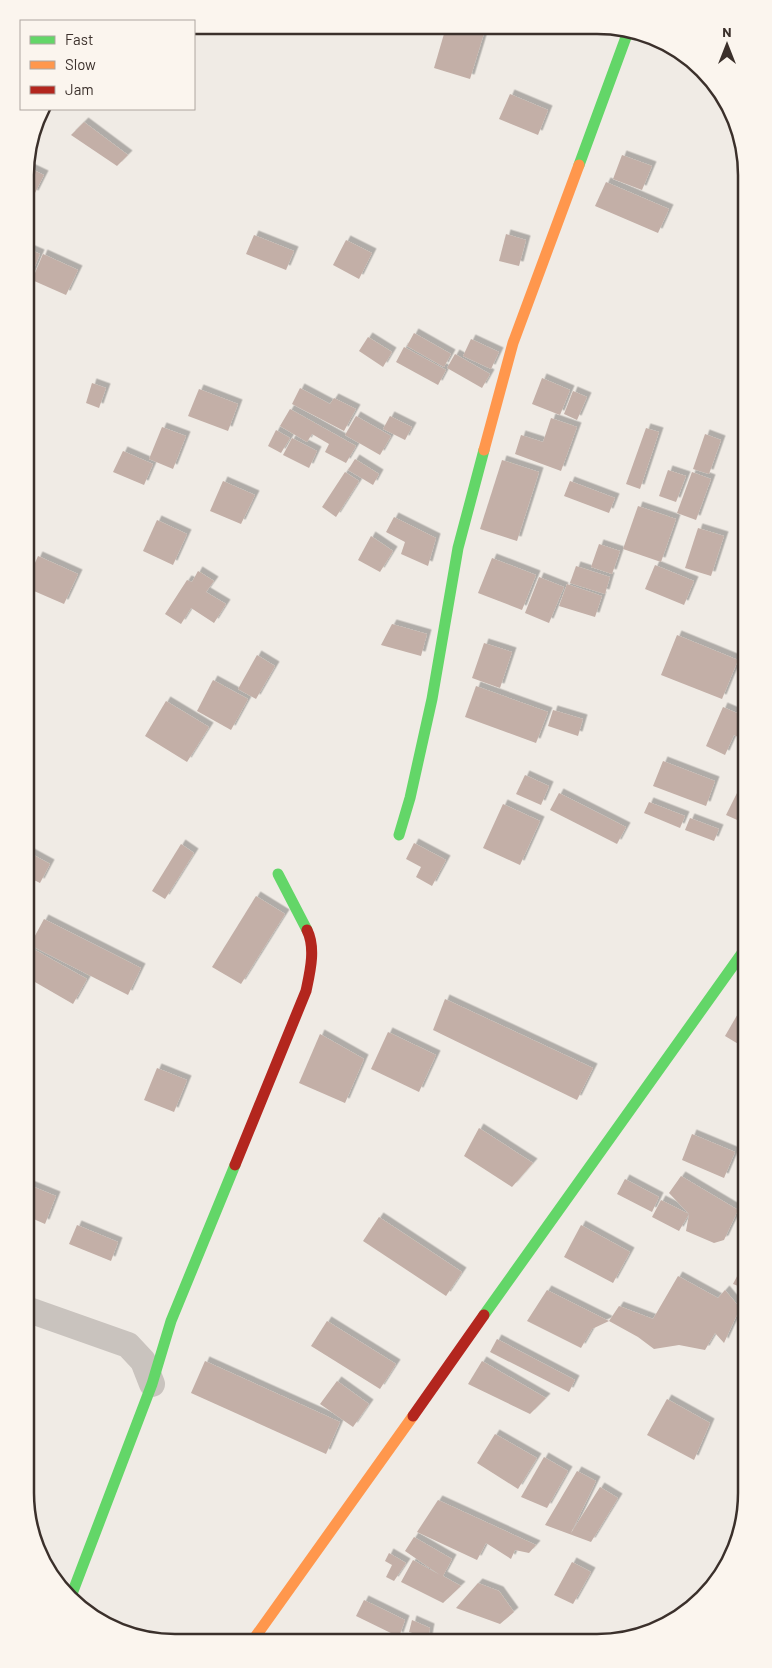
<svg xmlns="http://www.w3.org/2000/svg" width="772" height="1668" font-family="Barlow,sans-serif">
  <defs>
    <filter id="shadow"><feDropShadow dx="4.5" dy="-4.5" stdDeviation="0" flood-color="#0004"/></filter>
  </defs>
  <rect width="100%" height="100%" fill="#f0ebe5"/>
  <g fill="#c3afa7" filter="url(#shadow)">
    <polygon points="446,27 475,27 485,30 470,79 434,68"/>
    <polygon points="510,94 548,110 538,135 499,119"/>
    <polygon points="84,122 128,155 117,166 71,135"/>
    <polygon points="622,155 652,166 642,190 613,179"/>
    <polygon points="25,166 44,175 34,195 25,190"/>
    <polygon points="606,182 669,209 658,233 595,206"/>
    <polygon points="506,234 526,240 519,266 499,261"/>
    <polygon points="254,235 294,251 286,270 246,254"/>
    <polygon points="346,240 372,253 359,279 333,265"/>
    <polygon points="26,248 40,254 30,278 26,276"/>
    <polygon points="43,254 78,270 66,295 32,280"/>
    <polygon points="414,333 451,354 444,367 407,346"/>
    <polygon points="368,337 392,352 383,367 359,351"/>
    <polygon points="471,339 499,352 491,369 463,356"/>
    <polygon points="404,347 446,370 438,385 396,362"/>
    <polygon points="455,354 490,374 482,388 447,368"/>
    <polygon points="542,378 570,390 560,415 532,404"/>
    <polygon points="92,383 106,388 99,408 86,403"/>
    <polygon points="300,388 330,404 334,398 356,409 344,431 292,404"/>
    <polygon points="199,389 238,404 228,431 188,416"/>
    <polygon points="573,391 587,397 577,420 564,414"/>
    <polygon points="290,409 356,446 346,463 325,452 329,444 312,434 307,442 280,426"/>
    <polygon points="356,416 391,436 380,455 345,435"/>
    <polygon points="390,416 412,427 405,440 383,429"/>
    <polygon points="551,418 577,427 561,471 515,454 521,435 543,442"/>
    <polygon points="162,427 186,436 173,469 149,459"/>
    <polygon points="646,428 659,432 640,489 626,484"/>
    <polygon points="276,430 290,438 281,453 268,446"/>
    <polygon points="705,434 721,440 709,474 693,469"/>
    <polygon points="292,438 317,451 309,468 283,455"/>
    <polygon points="123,451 153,464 144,485 113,472"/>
    <polygon points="355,459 379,474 373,485 348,470"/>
    <polygon points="502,460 539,472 517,541 480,529"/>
    <polygon points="668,470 686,476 676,502 659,496"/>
    <polygon points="345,472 359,481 336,517 322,507"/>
    <polygon points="692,472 711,479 696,520 677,513"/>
    <polygon points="223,481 255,495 241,524 210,511"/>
    <polygon points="570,481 615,498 609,513 564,496"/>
    <polygon points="638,506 676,519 661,562 623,549"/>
    <polygon points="394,517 436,538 428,566 401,554 405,542 386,532"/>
    <polygon points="157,520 187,534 173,565 143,551"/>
    <polygon points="698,528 724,536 711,576 685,568"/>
    <polygon points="371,536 393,551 380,572 358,560"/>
    <polygon points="599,544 620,551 612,574 591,567"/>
    <polygon points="38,556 78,574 64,604 27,588 27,581"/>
    <polygon points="492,558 536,575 522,610 478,593"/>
    <polygon points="655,565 694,581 684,605 645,589"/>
    <polygon points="576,566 610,577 605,594 570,583"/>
    <polygon points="198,571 214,581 206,592 226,604 214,623 191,608 181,624 165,614 187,580 192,582"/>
    <polygon points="539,577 564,587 549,623 525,613"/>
    <polygon points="567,584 602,596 595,617 559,606"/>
    <polygon points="392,624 427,634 421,656 381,645"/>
    <polygon points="677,635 738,660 722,699 661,675"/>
    <polygon points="484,643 512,652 500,688 472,678"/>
    <polygon points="257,655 275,666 256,699 238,689"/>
    <polygon points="213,680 248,699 231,730 197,711"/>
    <polygon points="476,686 548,712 536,743 465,717"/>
    <polygon points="166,701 209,727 187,762 145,736"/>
    <polygon points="723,707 744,716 744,740 734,735 725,755 706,746"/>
    <polygon points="553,710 583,719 578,736 548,726"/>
    <polygon points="663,761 715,781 706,806 653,786"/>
    <polygon points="525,775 549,786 541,805 516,794"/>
    <polygon points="744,779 744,823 726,815"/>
    <polygon points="559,793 626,827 617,844 550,810"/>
    <polygon points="649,802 685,816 680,828 644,813"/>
    <polygon points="503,804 540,821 520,865 483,848"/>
    <polygon points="690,818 719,829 714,841 685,830"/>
    <polygon points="414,843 446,860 432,886 416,877 421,867 406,859"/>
    <polygon points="181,844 194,853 165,899 152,891"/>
    <polygon points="28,852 50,864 40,883 28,877"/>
    <polygon points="256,896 285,914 241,984 212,967"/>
    <polygon points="44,919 141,968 128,995 30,945"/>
    <polygon points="28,946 87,979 73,1004 28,978"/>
    <polygon points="445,999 593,1068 577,1100 433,1030"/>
    <polygon points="743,1005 745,1006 745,1048 725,1036"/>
    <polygon points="388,1032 436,1055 419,1092 371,1069"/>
    <polygon points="320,1034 364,1059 345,1103 299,1083"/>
    <polygon points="157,1068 187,1080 174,1112 144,1100"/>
    <polygon points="479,1128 533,1163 512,1187 464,1156"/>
    <polygon points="692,1134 735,1152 724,1178 682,1160"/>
    <polygon points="744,1167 745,1167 746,1187 742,1185"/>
    <polygon points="681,1176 738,1210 724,1240 714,1243 686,1231 689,1214 679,1231 652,1217 661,1200 689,1214 669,1193"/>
    <polygon points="625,1179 659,1197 652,1212 617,1194"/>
    <polygon points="29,1185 56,1196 45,1224 29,1217"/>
    <polygon points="379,1217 462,1272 446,1296 363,1241"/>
    <polygon points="77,1225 118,1242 111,1261 69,1244"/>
    <polygon points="581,1225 630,1252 613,1283 564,1257"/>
    <polygon points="746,1259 746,1289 733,1284"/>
    <polygon points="678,1276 718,1298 725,1290 740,1308 724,1343 715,1333 705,1350 679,1345 654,1349 638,1337 609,1321 619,1306 653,1319"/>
    <polygon points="547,1290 609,1321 592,1329 581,1348 527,1321"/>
    <polygon points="327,1321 396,1364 380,1389 311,1346"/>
    <polygon points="497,1339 575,1380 569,1392 490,1352"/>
    <polygon points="205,1361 340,1422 326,1454 191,1393"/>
    <polygon points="482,1361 546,1398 530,1414 468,1384"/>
    <polygon points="337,1381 369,1404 353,1427 320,1404"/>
    <polygon points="667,1399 710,1423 694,1460 647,1435"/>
    <polygon points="495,1434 537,1458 518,1489 477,1463"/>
    <polygon points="544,1457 568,1471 547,1508 521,1497"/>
    <polygon points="577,1471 596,1481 571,1533 600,1487 618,1498 591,1542 545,1525"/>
    <polygon points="438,1500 536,1545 529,1553 515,1550 511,1559 486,1543 477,1560 417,1532"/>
    <polygon points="414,1537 452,1559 443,1576 461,1586 443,1603 401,1582 413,1560 440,1575 405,1551"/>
    <polygon points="389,1553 406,1563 394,1581 386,1577 392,1565 385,1561"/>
    <polygon points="572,1562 591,1572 573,1604 554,1595"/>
    <polygon points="478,1583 499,1591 514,1612 500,1624 456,1608"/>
    <polygon points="364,1600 405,1620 399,1637 356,1616"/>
    <polygon points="412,1620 430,1628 428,1639 419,1639 419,1635 409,1632"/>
  </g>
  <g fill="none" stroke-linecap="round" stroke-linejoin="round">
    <polyline stroke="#c9c3be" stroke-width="26" points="29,1310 128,1345 143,1361 152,1384"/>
    <g stroke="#63d668" stroke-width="11">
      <polyline points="579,165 629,29"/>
      <polyline points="399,835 410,798 432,699 458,548 484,450"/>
      <polyline points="278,874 307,930"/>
      <polyline points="484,1315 745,949"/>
      <polyline points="70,1599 152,1384 171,1321 235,1165"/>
    </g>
    <g stroke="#ff974d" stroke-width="11">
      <polyline points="484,450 513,343 579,165"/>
      <polyline points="253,1640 413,1416"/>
    </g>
    <g stroke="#b3261e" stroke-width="11">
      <path d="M235,1165L306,991C310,972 316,948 307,930"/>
      <polyline points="413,1416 484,1315"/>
    </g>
  </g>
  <path d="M0 0H772V1668H0ZM175 34H597A141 141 0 0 1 738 175V1493A141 141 0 0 1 597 1634H175A141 141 0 0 1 34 1493V175A141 141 0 0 1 175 34Z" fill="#fbf5ee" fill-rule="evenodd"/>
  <path fill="none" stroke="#3b302b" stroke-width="2.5" d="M175 34H597A141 141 0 0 1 738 175V1493A141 141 0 0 1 597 1634H175A141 141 0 0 1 34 1493V175A141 141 0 0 1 175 34Z"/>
  <rect x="20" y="20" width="175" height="90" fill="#fbf5ee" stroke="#aea6a0"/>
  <rect x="30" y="36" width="25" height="8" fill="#63d668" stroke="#aea6a0"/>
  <text x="65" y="45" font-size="15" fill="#3b302b">Fast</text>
  <rect x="30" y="61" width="25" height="8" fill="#ff974d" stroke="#aea6a0"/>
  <text x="65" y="70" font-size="15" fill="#3b302b">Slow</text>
  <rect x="30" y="86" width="25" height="8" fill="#b3261e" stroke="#aea6a0"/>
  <text x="65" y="95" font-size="15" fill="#3b302b">Jam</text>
  <g transform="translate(727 45)" stroke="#fbf5ee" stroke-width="4" paint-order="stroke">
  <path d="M0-4L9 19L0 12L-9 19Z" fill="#3b302b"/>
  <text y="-8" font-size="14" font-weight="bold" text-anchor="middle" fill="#3b302b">N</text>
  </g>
</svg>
